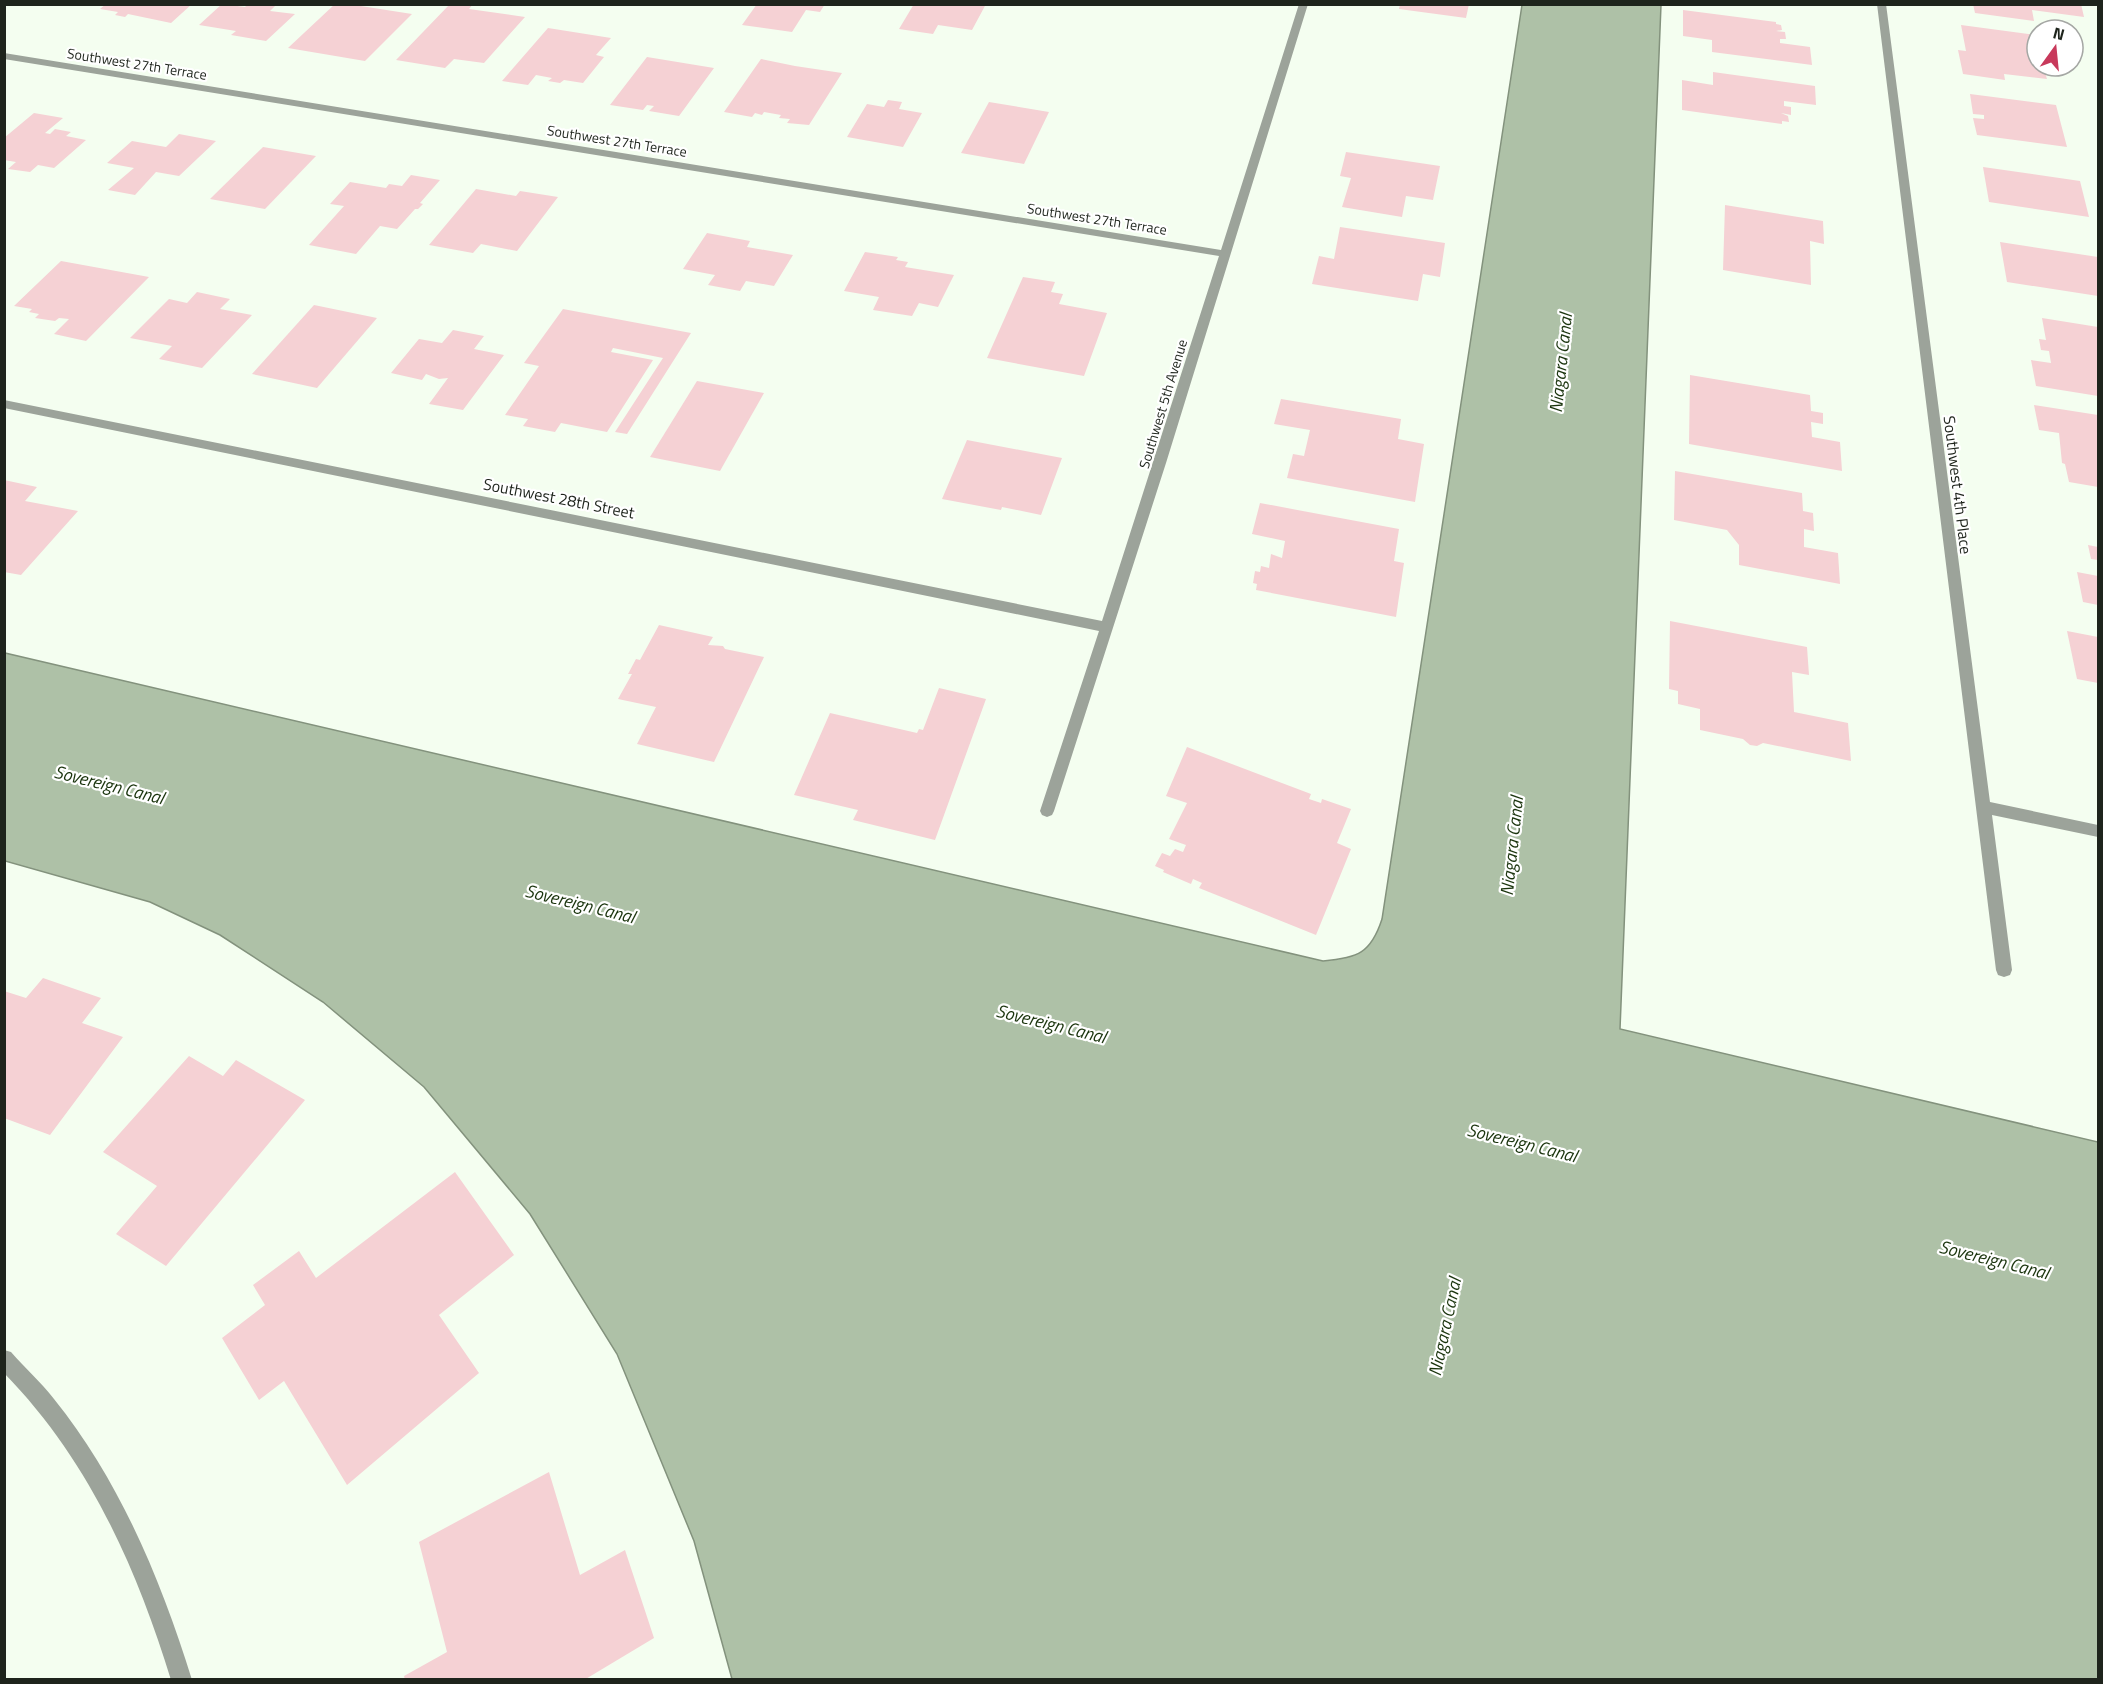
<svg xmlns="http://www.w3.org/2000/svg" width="2103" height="1684" font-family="'Titillium Web',sans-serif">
  <rect width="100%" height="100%" fill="#f4fef0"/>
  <path fill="#aec1a7" stroke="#83927d" stroke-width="1.5" d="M1522,5H1661L1620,1029L2098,1142V1679H732L694,1541L617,1354L530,1214L424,1087L323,1002L220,935L150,902L5,861V653L1323,961C1358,958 1371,953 1382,919Z"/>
  <g fill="#f5d1d4">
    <polygon points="106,4 192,4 171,23 128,14 125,17 115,15 118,12 100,9"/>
    <polygon points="222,4 245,7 248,4 277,4 270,11 295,14 266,41 231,35 236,31 199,25"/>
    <polygon points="335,4 348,4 412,14 365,61 288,48"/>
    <polygon points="450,4 473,4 469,9 525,17 484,63 454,59 445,68 396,60"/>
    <polygon points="757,4 825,4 820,12 806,10 792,32 742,25"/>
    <polygon points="914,4 986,4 972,30 938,25 933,34 899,29"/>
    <polygon points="1400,4 1469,4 1466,18 1399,9"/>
    <polygon points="1973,4 2081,4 2084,17 2032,10 2034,21 1975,13"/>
    <polygon points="1683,10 1776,22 1776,24 1781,25 1782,30 1776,31 1785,32 1786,39 1780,39 1780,43 1810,47 1812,65 1712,52 1712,40 1683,36"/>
    <polygon points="1961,25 2035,35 2037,66 2043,66 2047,79 2004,74 2005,80 1963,74 1958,50 1966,51"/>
    <polygon points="548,28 611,38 596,55 604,57 583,83 564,80 560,83 548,81 552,78 536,75 528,85 502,81"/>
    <polygon points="647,57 714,68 679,116 649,111 654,106 647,105 643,110 610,105"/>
    <polygon points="761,59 795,66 842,73 809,125 787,123 790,119 779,118 781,115 764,112 762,115 755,113 752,117 724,112"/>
    <polygon points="1713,72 1815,86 1816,105 1784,101 1784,106 1791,107 1791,115 1781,113 1788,116 1789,122 1782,121 1782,124 1682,110 1682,80 1713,85"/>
    <polygon points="1970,94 2056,105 2067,147 1977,135 1973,118 1984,119 1984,115 1973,114"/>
    <polygon points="888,100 902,102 899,109 922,113 903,147 847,137 867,104 884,107"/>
    <polygon points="989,102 1049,112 1024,164 961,153"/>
    <polygon points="34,113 63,118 45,133 50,134 55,129 71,132 66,136 86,140 54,168 38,165 30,172 8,169 16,162 4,160 4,138"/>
    <polygon points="179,134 216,141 179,176 156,172 135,195 108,190 134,168 107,163 132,141 166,147"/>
    <polygon points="263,147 316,156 265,209 210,199"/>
    <polygon points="1346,152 1440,166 1433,200 1406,196 1402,217 1342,207 1351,178 1340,176"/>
    <polygon points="1983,167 2080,181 2089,217 1989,202"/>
    <polygon points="411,175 440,180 420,203 423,204 418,209 415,209 397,229 380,226 356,254 309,245 344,206 330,204 350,182 386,188 389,184 402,186"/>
    <polygon points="476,189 516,196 520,191 558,197 517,251 481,244 473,253 429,245"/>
    <polygon points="1725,205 1823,221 1824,244 1810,241 1811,285 1723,270"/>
    <polygon points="1340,227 1445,243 1440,277 1423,274 1418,301 1312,284 1319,256 1334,259"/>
    <polygon points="707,233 750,241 747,247 793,255 774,286 746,281 740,291 708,285 715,275 683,269"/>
    <polygon points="2000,242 2098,257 2098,296 2007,282"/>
    <polygon points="865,252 898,257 896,260 908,262 905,267 954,275 938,307 919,303 912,316 873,310 879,297 844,291"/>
    <polygon points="61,261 149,277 86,341 54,334 69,319 59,318 55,321 35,318 39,314 29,312 32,309 14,306"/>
    <polygon points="1023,277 1055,282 1051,292 1063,294 1059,304 1107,313 1084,376 987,358"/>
    <polygon points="197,292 230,299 220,309 252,315 202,368 159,359 172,346 130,338 169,299 187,303"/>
    <polygon points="314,305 377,318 317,388 252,374"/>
    <polygon points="563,309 691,333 627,434 615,432 663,358 613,348 611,352 653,360 607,432 561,423 555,432 523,426 528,419 505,415 539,366 524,363"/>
    <polygon points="2042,318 2098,327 2098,396 2036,386 2031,360 2051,363 2049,351 2041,350 2039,339 2046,340"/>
    <polygon points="453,330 484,336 474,349 504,355 463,410 429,404 448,378 439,379 426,374 422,380 391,373 419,339 442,343"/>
    <polygon points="1690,375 1810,395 1811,411 1823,413 1823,424 1811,422 1812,437 1840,442 1842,471 1689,444"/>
    <polygon points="697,381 764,393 720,471 650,457"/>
    <polygon points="1281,399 1401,419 1398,439 1424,444 1415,502 1287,478 1293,454 1304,456 1310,430 1274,424"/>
    <polygon points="2034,405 2098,415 2098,487 2069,482 2065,464 2062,463 2059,433 2039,430"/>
    <polygon points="967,440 1062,458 1041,515 1002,507 1001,510 942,499"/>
    <polygon points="1675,471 1802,493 1803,511 1813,513 1814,531 1804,529 1804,547 1838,553 1840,584 1739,565 1739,545 1727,530 1674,520"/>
    <polygon points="4,480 37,487 25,501 78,511 21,575 4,572"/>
    <polygon points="1260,503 1399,529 1394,561 1404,563 1396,617 1256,590 1257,584 1253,583 1255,571 1260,572 1261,566 1269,568 1271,554 1282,558 1285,541 1252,534"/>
    <polygon points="2088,545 2098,547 2098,560 2091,559"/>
    <polygon points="2077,572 2098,576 2098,605 2083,602"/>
    <polygon points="1670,621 1807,647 1809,675 1792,672 1794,712 1848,723 1851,761 1763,743 1757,746 1750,745 1743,739 1700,730 1700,709 1678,704 1678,691 1669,689"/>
    <polygon points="659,625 713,637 708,645 723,646 725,649 764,657 714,762 637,744 656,707 618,699 632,674 628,674 636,659 640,660"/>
    <polygon points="2067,631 2098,637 2098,683 2077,679"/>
    <polygon points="939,688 986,699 935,840 853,820 858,810 794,795 830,713 917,733 919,729 923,730"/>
    <polygon points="1187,747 1311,794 1309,799 1321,803 1322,799 1351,809 1337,843 1351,849 1316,935 1199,888 1202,883 1193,879 1191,884 1163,872 1164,870 1155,866 1162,853 1170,856 1175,849 1183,852 1186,845 1169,839 1187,803 1166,796"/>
    <polygon points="43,978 101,998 82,1023 123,1037 50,1135 4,1118 4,991 26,998"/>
    <polygon points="189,1056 223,1076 236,1060 305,1100 166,1266 116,1234 157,1186 103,1152"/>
    <polygon points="455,1172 514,1255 439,1315 479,1373 347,1485 284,1381 259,1400 222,1338 265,1305 253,1285 299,1251 316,1278"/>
    <polygon points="549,1472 580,1575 625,1550 654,1638 584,1680 405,1680 404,1676 447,1652 419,1542"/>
  </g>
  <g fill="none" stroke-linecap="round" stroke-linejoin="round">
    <g fill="#9ca39a" fill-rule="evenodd">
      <polygon points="1299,4 1308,4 1166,463 1054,811 1052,815 1047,817 1042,815 1040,811 1099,631 4,408 4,400 1102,621 1219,256 4,59 4,53 1221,250"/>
      <polygon points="1877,4 1886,4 1990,802 2098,825 2098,837 1992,815 2012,970 2010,975 2004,977 1998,975 1996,970"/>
      <path d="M4,1350L11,1352C25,1368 41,1382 54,1399C120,1481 161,1580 192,1680H171C136,1566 88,1459 4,1373Z"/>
    </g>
  </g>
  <g text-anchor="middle" stroke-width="4.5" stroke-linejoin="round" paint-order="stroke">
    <g font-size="14" fill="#1e241c" stroke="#fff">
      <text transform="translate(137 64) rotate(9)" y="5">Southwest 27th Terrace</text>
      <text transform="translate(617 141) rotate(9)" y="5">Southwest 27th Terrace</text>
      <text transform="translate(1097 219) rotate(9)" y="5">Southwest 27th Terrace</text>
      <text transform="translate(1163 404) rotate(-73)" y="5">Southwest 5th Avenue</text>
    </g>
    <g font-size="16" fill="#1e241c" stroke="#fff">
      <text transform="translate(1958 485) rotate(83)" y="6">Southwest 4th Place</text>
      <text transform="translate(559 498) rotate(11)" y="6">Southwest 28th Street</text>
    </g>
    <g font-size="18" font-style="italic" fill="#1a340d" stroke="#fff">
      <text transform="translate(1561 363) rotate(-84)" y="6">Niagara Canal</text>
      <text transform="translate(109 785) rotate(14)" y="6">Sovereign Canal</text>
      <text transform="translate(1512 846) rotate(-84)" y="6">Niagara Canal</text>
      <text transform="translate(580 904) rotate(14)" y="6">Sovereign Canal</text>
      <text transform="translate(1051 1024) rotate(14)" y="6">Sovereign Canal</text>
      <text transform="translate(1522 1143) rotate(14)" y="6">Sovereign Canal</text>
      <text transform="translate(1994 1260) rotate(14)" y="6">Sovereign Canal</text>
      <text transform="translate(1445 1327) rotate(-78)" y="6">Niagara Canal</text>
    </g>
  </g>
  <rect width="2103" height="1684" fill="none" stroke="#1e241c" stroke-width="12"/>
  <g transform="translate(2055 48) rotate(15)"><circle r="28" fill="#ffffff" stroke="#a5a7a4" stroke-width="1.5"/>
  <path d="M0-4.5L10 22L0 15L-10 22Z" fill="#c8395b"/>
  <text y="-9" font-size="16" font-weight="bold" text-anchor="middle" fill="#1e241c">N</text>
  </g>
</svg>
